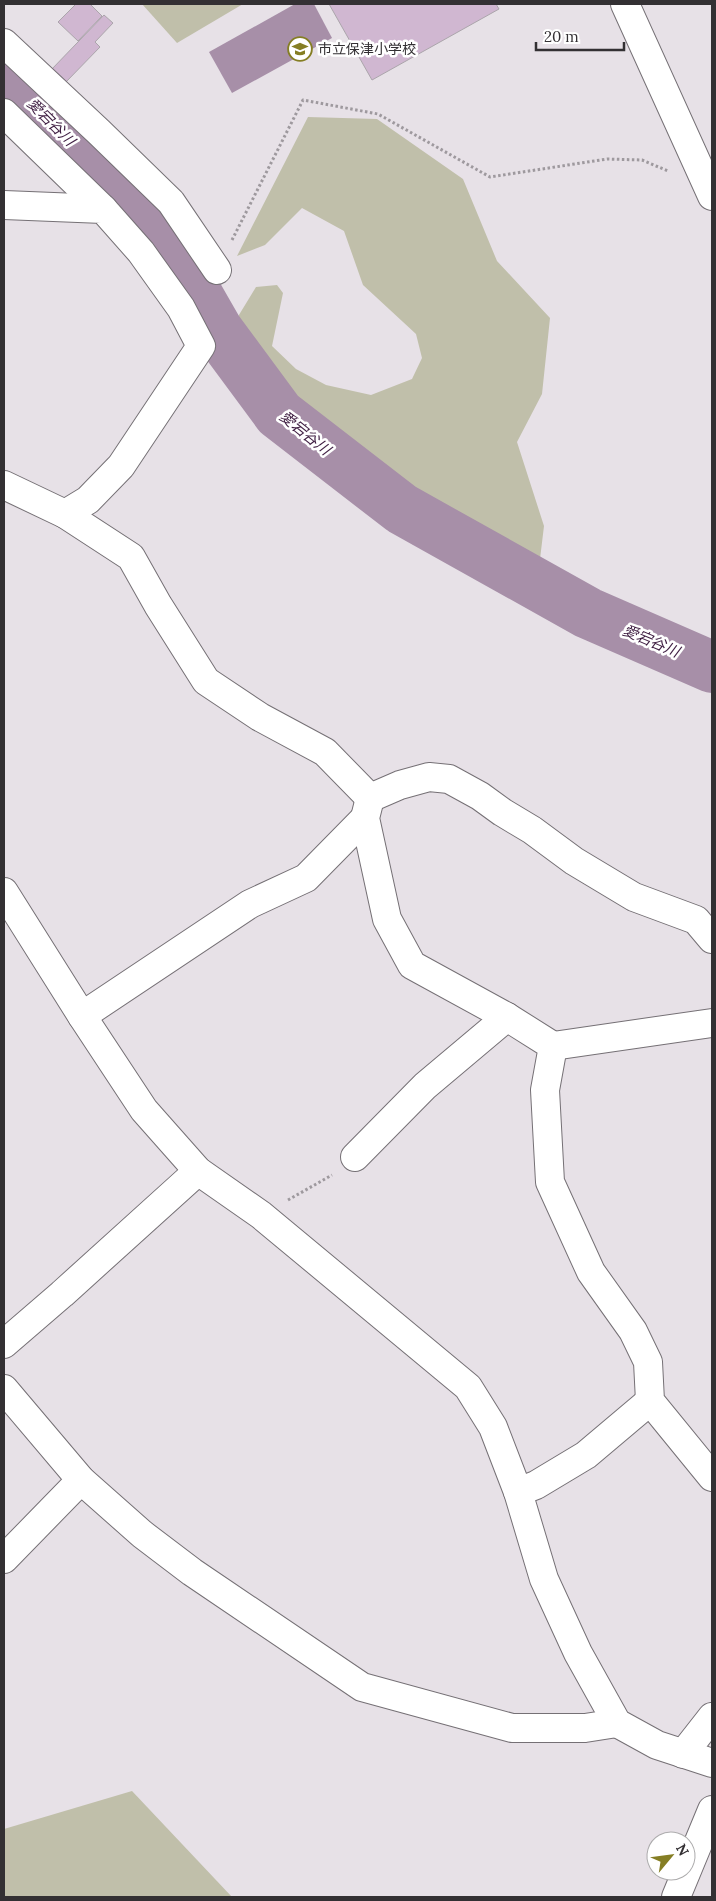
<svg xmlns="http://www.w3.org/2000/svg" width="716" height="1901" font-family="Lora,'Noto Sans JP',serif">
  <rect width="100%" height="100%" fill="#e7e1e7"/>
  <g fill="#c0bfaa">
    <polygon points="142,4 243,4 177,43"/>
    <polygon points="308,117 377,119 463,179 497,261 550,318 542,394 517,442 544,526 540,559 343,450 264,373 231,328 256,287 277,285 283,293 272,346 296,369 326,385 371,395 412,379 422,358 416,334 363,285 344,231 302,208 265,245 237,256"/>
    <polygon points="132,1791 232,1897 4,1897 4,1829"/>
  </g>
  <polygon fill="#a78fa8" points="295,4 314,4 332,38 232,93 209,52"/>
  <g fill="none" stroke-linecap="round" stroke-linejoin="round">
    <polyline stroke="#a78fa8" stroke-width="52" points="4,75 147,216 174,255 217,330 279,414 402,509 588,613 712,667"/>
  </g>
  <g fill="#d0b7d1" stroke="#aba5ab">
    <polygon points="76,4 90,4 102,16 78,41 58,22"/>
    <polygon points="329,4 496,4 499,9 372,80"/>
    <polygon points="104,15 113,23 95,42 100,47 65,83 51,70"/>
  </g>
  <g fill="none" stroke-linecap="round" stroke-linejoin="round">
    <g stroke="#757075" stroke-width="30">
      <g id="minor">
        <polyline points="625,4 712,196"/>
        <polyline points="4,43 99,132 171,202 217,270"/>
        <polyline points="4,113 103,209"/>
        <polyline points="4,205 103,209 141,252 181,308 201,346 121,466 88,500 65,514"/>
        <polyline points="4,485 65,514 131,557 158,605 206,681 260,717 325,752 370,798"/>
        <polyline points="370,798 365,818 387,919 412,965 507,1017 553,1046 545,1090 550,1182 591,1272 633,1331 648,1362 650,1401 712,1477"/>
        <polyline points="370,798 400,785 429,777 449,779 480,796 502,812 532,830 574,861 634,897 696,920 712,939"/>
        <polyline points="4,892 82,1016 144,1110 198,1171 261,1215 468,1387 493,1427 518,1492 544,1579 578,1653 617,1723 657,1745 712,1763"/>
        <polyline points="82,1016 250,904 306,878 365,818"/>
        <polyline points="553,1046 712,1023"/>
        <polyline points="355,1157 425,1086 507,1017"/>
        <polyline points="4,1344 62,1294 198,1171"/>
        <polyline points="4,1389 81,1480 142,1534 192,1572 362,1687 512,1728 585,1728 617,1723"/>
        <polyline points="518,1492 536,1485 586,1455 650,1401"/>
        <polyline points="4,1559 81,1480"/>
        <polyline points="683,1754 712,1717"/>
        <polyline points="676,1897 712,1810"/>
      </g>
    </g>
    <g stroke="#9e999e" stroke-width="3" stroke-dasharray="2.5 2.5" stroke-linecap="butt">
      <polyline points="232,240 303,100 378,114 490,177 607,159 642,160 668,171"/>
      <polyline points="288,1200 332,1175"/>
    </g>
    <use href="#minor" stroke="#fff" stroke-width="28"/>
  </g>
  <defs>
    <g id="school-ring" transform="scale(1.25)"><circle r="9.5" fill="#fff" stroke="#857e24" stroke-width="1.5"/><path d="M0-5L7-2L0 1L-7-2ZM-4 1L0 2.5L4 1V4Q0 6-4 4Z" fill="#857e24"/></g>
  </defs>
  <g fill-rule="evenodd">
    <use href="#school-ring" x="300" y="49"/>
  </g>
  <g text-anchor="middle" stroke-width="5" stroke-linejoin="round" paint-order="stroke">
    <g font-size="14" fill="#333033" stroke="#fff" text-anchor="start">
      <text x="318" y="54">市立保津小学校</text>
    </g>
    <g font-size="15" font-style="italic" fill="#3e1d41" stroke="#fff">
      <text transform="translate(51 122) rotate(45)" y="5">愛宕谷川</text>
      <text transform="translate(305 433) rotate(39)" y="5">愛宕谷川</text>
      <text transform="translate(651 641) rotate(23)" y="5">愛宕谷川</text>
    </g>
  </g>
  <rect width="716" height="1901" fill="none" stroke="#333033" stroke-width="10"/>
  <g transform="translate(671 1856) rotate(61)"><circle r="24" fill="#ffffff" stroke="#adacad"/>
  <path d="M0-4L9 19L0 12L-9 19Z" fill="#857e24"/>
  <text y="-8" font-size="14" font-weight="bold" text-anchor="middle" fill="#333033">N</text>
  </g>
  <path d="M536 42v8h88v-8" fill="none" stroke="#333033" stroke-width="2.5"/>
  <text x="544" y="42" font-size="15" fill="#333033" stroke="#ffffff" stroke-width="4" paint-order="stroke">20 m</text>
</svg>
